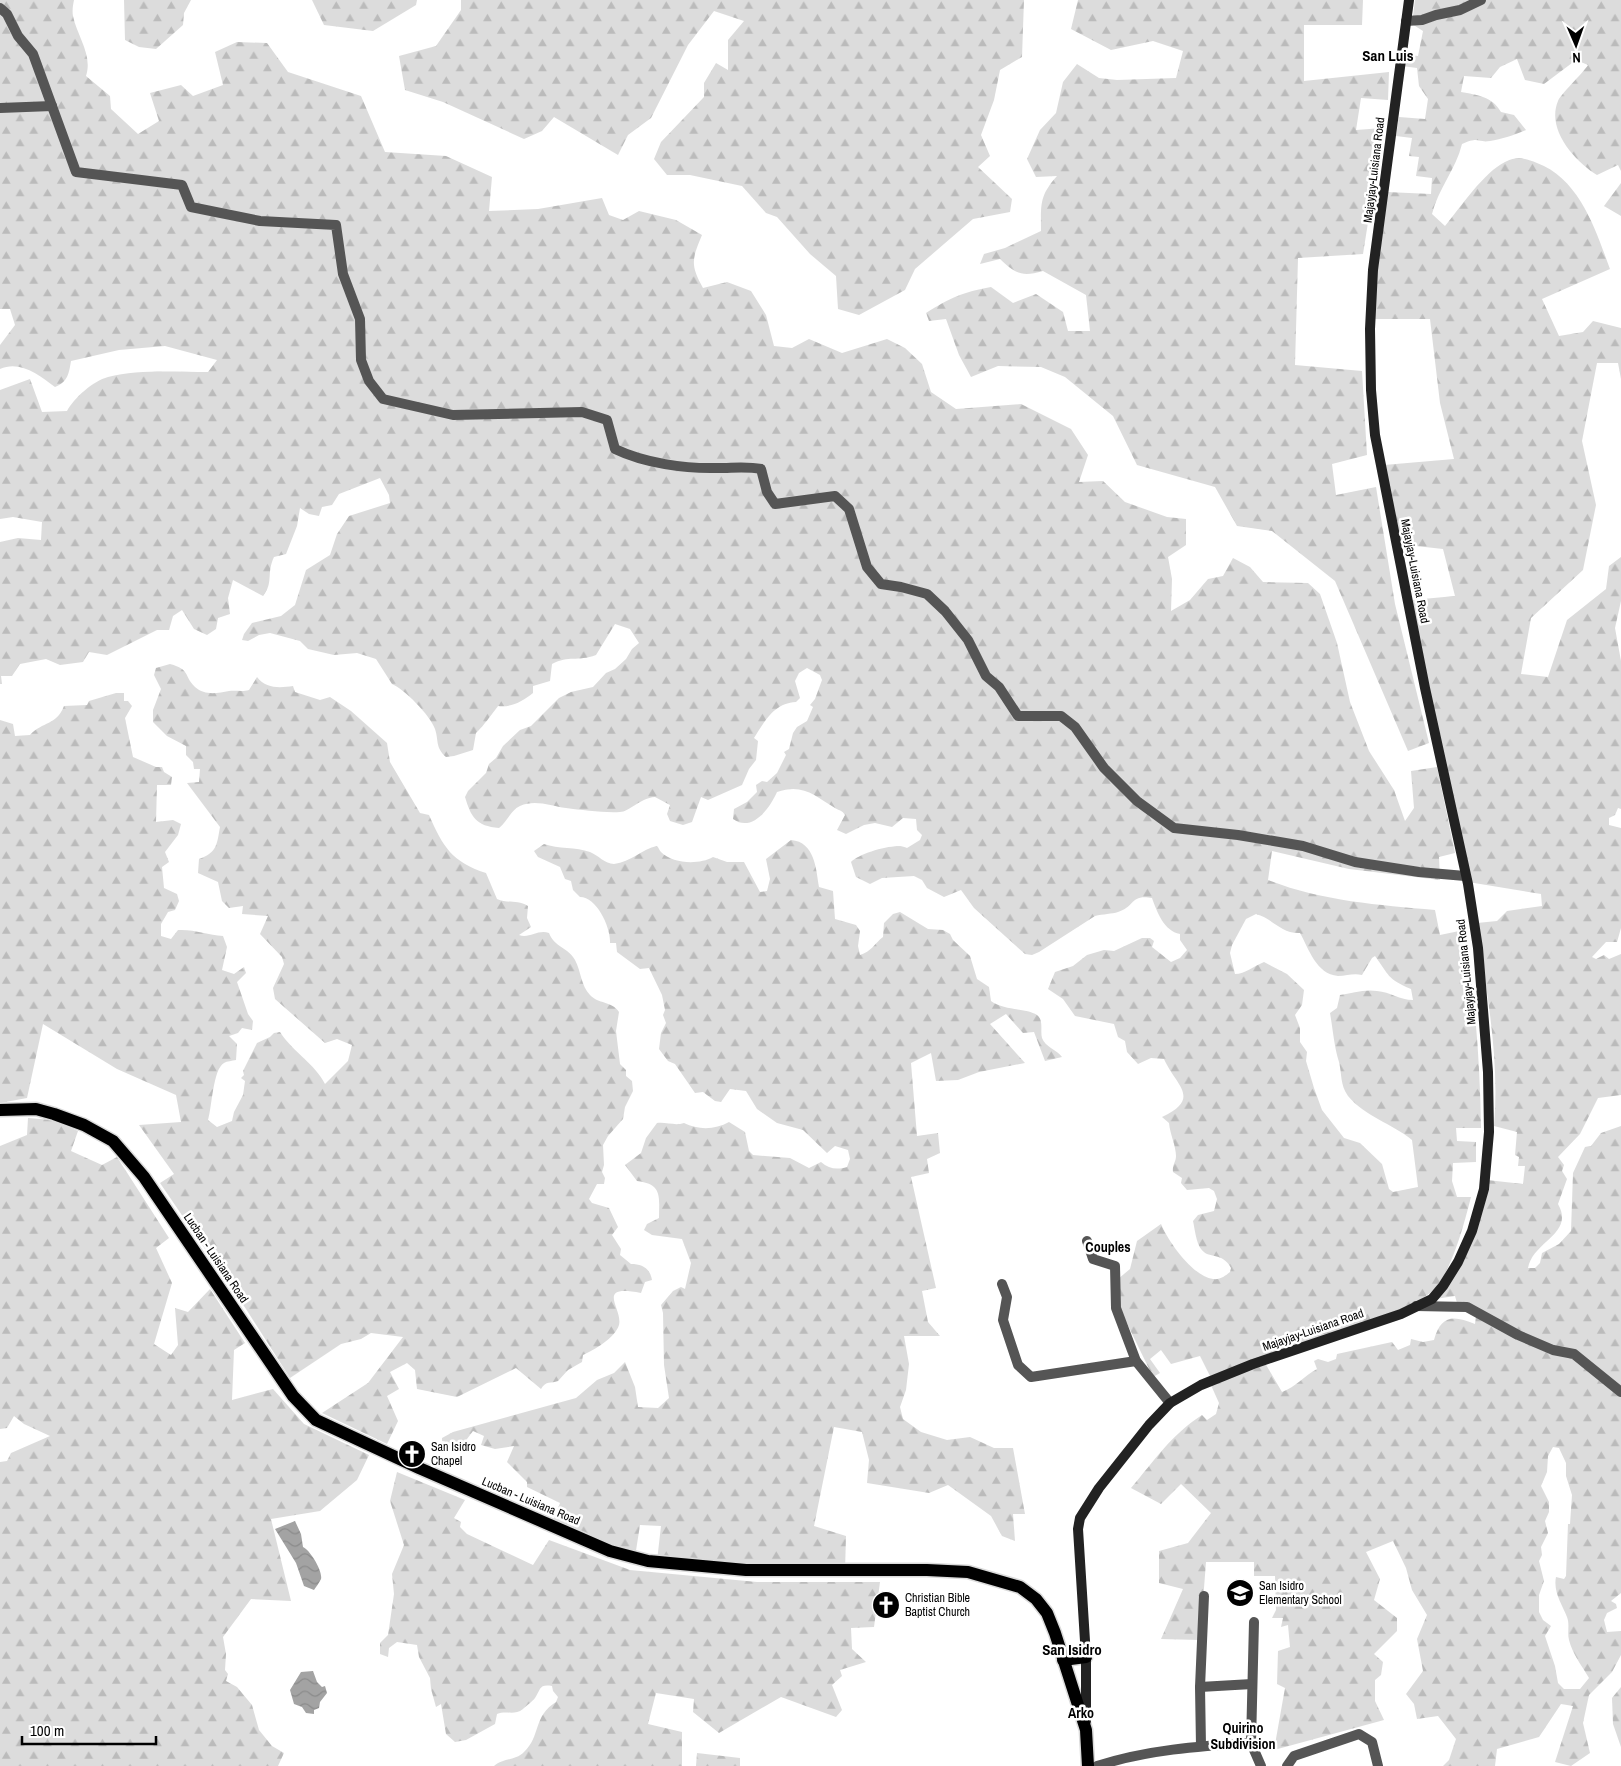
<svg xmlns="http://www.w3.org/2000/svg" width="1621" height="1766" font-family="'Archivo Narrow',sans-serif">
  <defs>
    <pattern id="forest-firs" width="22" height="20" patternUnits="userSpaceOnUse" patternTransform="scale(1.25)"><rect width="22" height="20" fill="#dcdcdc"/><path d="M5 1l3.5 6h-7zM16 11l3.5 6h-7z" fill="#bbb"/></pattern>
    <pattern id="water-waves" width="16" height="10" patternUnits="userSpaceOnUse" patternTransform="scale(1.25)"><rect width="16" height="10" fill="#a3a3a3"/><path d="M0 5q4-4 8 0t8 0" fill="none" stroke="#8b8b8b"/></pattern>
  </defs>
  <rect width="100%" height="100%" fill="#fff"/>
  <g fill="url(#forest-firs)" fill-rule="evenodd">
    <path d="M0,0H74C73,5 72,11 73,16C77,36 93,55 86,76L110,96L111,109L138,134L159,121L150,93L181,85L193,96L223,85L215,52L237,42L267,43L288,72L361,96L385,152L446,156L492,177L489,211L538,209L602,198L609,215L623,220L639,211L676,220L702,235C692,259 690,265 703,288L727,282L751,291L766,315L774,346L792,348L809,339L842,353L887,339L905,348L922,364L931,392L956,409L1021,404L1071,429L1088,455L1079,482L1103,481L1125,502L1167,517L1186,519V545L1168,557L1172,579L1171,611L1190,600L1208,579L1223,576L1233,558L1250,567L1263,582L1308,583L1320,594L1337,643L1350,702L1369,751L1394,790L1405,821L1414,808L1411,771L1437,767L1455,853L1439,857L1440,880L1349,869L1272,851L1268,880C1321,901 1378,905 1435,910L1440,935L1464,930C1475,995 1480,1061 1481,1128H1456L1457,1141L1476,1142V1162L1453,1163L1452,1181L1457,1197H1471C1464,1224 1451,1276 1430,1293C1424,1298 1416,1302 1410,1306L1210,1376L1200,1356L1171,1364L1161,1350L1150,1359L1160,1373L1153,1377L1120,1309L1118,1279L1130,1269L1137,1241L1161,1224C1168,1241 1192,1276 1213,1279C1220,1280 1225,1276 1230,1272L1231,1268C1222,1251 1209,1260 1201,1249C1196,1242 1195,1230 1193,1221L1198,1215L1214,1211L1217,1199L1214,1191L1209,1188L1187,1190L1181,1183L1182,1178L1173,1172C1172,1165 1176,1162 1176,1156C1176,1146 1170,1134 1169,1123L1162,1117C1202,1098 1176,1086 1164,1059L1151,1058L1138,1064L1127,1052L1125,1041L1118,1037L1114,1024L1075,1016L1063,999L1048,989L1055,972L1073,966L1087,955L1104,950L1114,951L1142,938H1150L1154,941L1152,947L1171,962L1180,958L1187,950L1180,940V934C1164,931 1157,912 1152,898C1130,894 1135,907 1118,912C1112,914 1103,914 1095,916L1039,952L1032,955L1025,954L974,908L961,890L944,897L927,888L922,880L914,876L882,878L870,884L856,877L851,862C860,853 896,842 907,848L920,840L922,835L917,830L916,819L903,818L892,827L875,823L864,825L846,834L837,830L845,815C842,810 840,811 835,808C815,796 803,783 777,792C770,808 752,833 733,819L734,809L747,802L757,792L756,785L762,781L767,782L777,773L786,755L784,752L789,749L793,733L797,727L807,721L813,707L810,705L815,699L822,680L820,675L807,668L799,673L795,681L800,698L796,702C774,703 765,721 754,738L758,741L756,760L749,769L742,785L708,800L701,797L692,822L683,825L670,821L667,814L670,805L655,797C640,798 629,812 620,812C604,813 582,810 566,808C551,806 535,799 520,806C511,810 507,822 499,828C476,826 471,817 465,797L468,791L486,773L489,764L496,758L503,746L520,730L531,726L559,698L571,692L593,687L606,673L615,669L626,659L632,649L639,643L630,629L615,624L596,655C577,662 569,655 552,664L550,681L533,686V693C523,701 511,708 498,706C493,713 481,729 476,733L473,750L454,756L446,757C435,747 439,741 435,729C430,715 404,689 392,684L376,659L357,653L334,655L308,649L300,641L270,633L259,635L248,641L242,640L244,634L252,623L281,616L295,605L306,570L330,555L337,534L349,516L390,503L389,495L380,478L339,494L332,505L322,507L319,516L309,514L300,508L297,526L286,554L274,557C266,574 274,582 263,596L233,580L228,598L230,614L218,618L216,629L207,635L194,629L182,610L173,616L169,630H157L107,655L89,652L83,662L60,665L46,659L20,664L12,676H1L2,684H0V542L18,538L41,540L42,522L13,517L0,519V390L30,379L42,412L67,411C74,398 93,381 108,377C138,369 177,372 208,372L217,360L165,346L119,350L71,361C69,373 68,382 55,387C39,375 20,360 0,369V345L15,325L10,309H0ZM1256,914C1272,918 1281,934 1300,933C1309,949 1316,974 1338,976C1347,976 1353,973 1362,975L1372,958L1375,956C1389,975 1387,979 1411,989L1413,1000C1400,1000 1390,992 1377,991C1365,989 1352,993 1340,995L1337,1008L1330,1013C1333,1030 1334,1046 1339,1062C1342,1074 1340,1085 1348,1096C1364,1116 1393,1124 1412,1140L1418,1187L1393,1192L1389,1189L1382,1164L1360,1143L1344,1138L1322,1110L1314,1088L1306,1061L1307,1052L1300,1042V1028L1295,1015L1302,1005L1304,990L1287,974L1264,962C1254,966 1245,974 1235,974L1230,953L1232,945L1246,919Z"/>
    <polygon points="124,0 191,0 184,13 183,25 156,49 139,47 125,40"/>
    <polygon points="312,0 417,0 416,5 373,31 324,25"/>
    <polygon points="461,0 1024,0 1022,57 1000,70 994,100 981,135 990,156 978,167 1012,199 1010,212 973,219 915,269 905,290 859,315 838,309 836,276 810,254 777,217 766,213 742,186 690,175 667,175 654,159 661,142 704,97 704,83 716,63 728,70 728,40 744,21 714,11 688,45 651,118 628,135 618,155 554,117 542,131 524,139 443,102 405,90 399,56 436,46 461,10"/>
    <path d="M1078,0H1363L1362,25H1304V81L1389,72L1388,100L1361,98L1356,130L1383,128L1363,254L1298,258L1295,365L1362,371L1367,455L1332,464L1336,495L1376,487L1395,604L1429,743L1408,751L1335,581L1272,531L1237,526L1215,487L1137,465L1113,416L1065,377L1041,367L998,366L971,377L959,355L946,319L929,321L926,313C950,298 963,292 991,287L1013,303L1036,294L1063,312L1068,331H1090L1086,295L1043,271C1022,277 1016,274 1000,259L980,264L984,254L1005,248L1041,231C1041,205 1039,196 1057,176L1036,177L1027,159L1040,130L1056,113L1063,82L1077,64L1099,78L1117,80L1176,78L1183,51L1153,41L1111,50L1071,29Z"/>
    <path d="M1415,0H1621V171L1618,165L1597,175C1575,161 1546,130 1558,101C1560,95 1583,73 1588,65L1576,60L1544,84L1525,80L1517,59L1500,67L1491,78L1464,76L1461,92C1477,95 1492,96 1501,112L1514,115L1526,130C1515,135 1501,139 1490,141C1477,143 1480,136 1462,144C1456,169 1438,189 1432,214L1445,226C1460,208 1484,172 1505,162C1517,156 1525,158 1537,163C1580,179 1596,231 1610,269L1542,299L1559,336L1583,332L1593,321L1621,328V379L1618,363H1597L1582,441L1596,505L1583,570L1531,618L1521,674L1548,677L1567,620L1606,589L1609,566L1621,557V601L1615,628L1621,661V809L1618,808L1615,815L1609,818V825L1621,828V928L1617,942H1606L1592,957L1596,959L1604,955L1609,959L1621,954V1095L1598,1098L1580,1134L1558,1157L1564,1165L1562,1171L1567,1179L1558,1204C1575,1234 1533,1241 1528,1268H1535L1540,1263L1542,1253L1559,1244L1571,1231L1573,1173L1585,1147L1591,1146L1601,1133L1621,1126V1593L1611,1601L1616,1604L1617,1608L1607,1613L1604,1620L1607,1632L1621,1631V1655L1612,1672L1589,1695L1583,1723L1590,1753L1571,1766L1555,1762L1573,1706L1561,1704L1539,1737L1497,1749L1495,1766H1443L1449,1760L1456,1739L1438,1716L1417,1719L1414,1704L1406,1694L1423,1671L1417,1639L1427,1615L1412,1590L1406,1568L1393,1541L1366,1552L1380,1579L1374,1600L1397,1618V1631L1374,1654L1383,1662L1381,1675L1375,1680V1701L1384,1720L1274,1750L1285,1688L1277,1684L1278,1651L1290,1647L1288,1625L1281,1627L1283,1618H1272L1276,1610L1275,1576H1254V1562H1206L1200,1640L1161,1639L1183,1589L1159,1583V1551L1188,1543L1211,1513L1181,1484L1161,1504L1131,1488C1154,1461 1172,1434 1202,1415L1207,1420L1216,1414L1219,1403L1210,1383L1265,1363L1282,1392C1296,1387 1304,1376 1317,1369L1314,1361L1318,1359L1328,1362L1336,1359L1337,1354L1392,1342L1398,1350L1410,1345L1411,1339L1423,1342L1434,1340C1441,1315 1453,1315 1475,1324L1477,1308L1457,1303L1455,1296L1435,1299L1447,1284L1487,1180L1523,1184L1525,1166H1518L1519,1157L1515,1155L1517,1132L1494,1126C1500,1058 1486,990 1477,923L1497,921L1507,911L1542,906L1541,894L1468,882L1412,600L1455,596L1443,549L1398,544L1384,465L1454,459L1440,403L1430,319H1372L1387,192L1431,194L1432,178L1416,176L1419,157L1409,156L1412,138L1396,136L1399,117L1425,119L1428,99L1419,86L1417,68L1402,66L1404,54L1418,56L1423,31L1412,24ZM1553,1447L1559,1448L1566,1463V1476L1572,1495L1570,1524H1568L1566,1576L1564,1579L1556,1577C1553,1592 1562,1604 1567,1617C1570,1625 1567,1632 1569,1640C1572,1653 1582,1666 1589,1678L1580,1689H1564L1558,1683L1555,1666L1545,1636L1551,1626L1543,1620L1539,1612V1595L1544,1581L1539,1561L1542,1555L1541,1547L1548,1533L1545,1521L1549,1512V1502L1541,1486L1547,1472L1548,1456Z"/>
    <polygon points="1621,183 1621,216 1604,206"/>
    <path d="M170,664C191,670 183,675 195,687C205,696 218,693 229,691C236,690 242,692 249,690L257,677C266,689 280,688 293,686L295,692L320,700L330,697L351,711L387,743L390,762L420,813L429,815C443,847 452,862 486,873L497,899C507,904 517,899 528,906L527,918L531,927L519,935C529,939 538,929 549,933C555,948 568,947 575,960C581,971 581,986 590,995C598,1004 612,1001 619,1012L616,1031L620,1064L626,1070V1076L632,1081L633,1091L625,1107L623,1119L608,1136L603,1145L604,1165L602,1172L605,1178L604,1184H597L589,1199L592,1203L609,1208L618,1227L612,1235L621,1249L620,1255L631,1264C642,1264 650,1268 652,1280L645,1282L641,1293C594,1284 623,1308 619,1325C615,1338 594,1350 583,1355L582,1362L568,1370L558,1381C551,1384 546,1380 541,1389L516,1368L457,1397L417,1389L415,1370L407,1363L390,1372L399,1389L387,1396L398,1421L387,1444L322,1413L368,1383L403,1337L371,1333L361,1339L341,1344L290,1378L246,1309L160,1183L174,1174L139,1125L181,1122L176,1095L117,1069L43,1024L27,1098L0,1103V720L13,724L15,736L30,735C43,721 56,726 64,706L87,705L89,701L116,693H124V701H128L132,706L125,718L133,757L156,767H162L164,772L172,777L171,785H157L156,822L173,820L181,824L178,835L165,852L169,862L162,867L164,888L177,894L179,901L175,910L168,912L161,924V936L171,939L178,930C194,929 208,935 223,936L227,947L222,970L234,974L244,967L246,973L237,982L248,1014L253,1021L252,1030L242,1028L238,1033L229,1036L237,1044L236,1060C232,1061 227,1061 224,1063C213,1069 212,1107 208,1120L217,1127L232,1121L234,1112L243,1095L245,1081L241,1078L244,1075L243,1071L257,1043L270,1037L274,1033L280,1032C293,1052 315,1064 325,1084L348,1061L352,1045L337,1039L325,1043L275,999L273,988L284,964L282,957L260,934L268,916L242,914L243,906L229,908L222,901L218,882L198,873L199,859C217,853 217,844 220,827L187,783L199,782L200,769H194L193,762L186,755V746L167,736L153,722V710L161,689L154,675L156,668Z"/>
    <path d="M791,840C815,842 816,869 819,887L833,891L835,919L856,925L860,931L858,946L860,955C871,952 875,943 883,937L884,923L893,914L900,912L928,929L943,930L950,934L953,940L970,956L977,979L989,987L991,1001C1005,1011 1027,1008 1037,1015C1044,1020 1040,1031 1042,1038C1045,1047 1057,1050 1062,1057L1045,1061L1034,1032L1023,1033L1006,1014L990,1024L1025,1063L979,1072L958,1080L936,1081L931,1053L911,1063L917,1136L938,1133L940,1153L927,1159L929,1173L911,1177L936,1288L922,1291L928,1322L940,1336H904L909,1364L906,1390L900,1407L903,1419L921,1432L947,1440L970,1437L994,1448H1013L1025,1514H1013L1015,1541L1002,1536L991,1516L948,1485L929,1493L867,1483L869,1460L862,1432L834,1427L814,1526L846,1536L845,1571L657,1561L661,1526L640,1525L635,1557L552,1524L560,1503L527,1487V1482L507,1462L514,1446L495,1449L481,1445L484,1436L473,1431L464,1443L461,1442L452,1444L442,1441V1438L453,1432L576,1398L597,1380L614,1373L625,1362L635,1387L638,1407L658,1408L669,1398L664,1365L663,1313L661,1305L673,1291L681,1287L685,1289L691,1263L682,1239L652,1235L644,1230L647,1224L659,1218C659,1197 663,1184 637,1181L625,1165L641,1153L646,1138L657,1123C667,1122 675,1126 684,1123C698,1130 715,1130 729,1122L745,1132L749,1151L753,1155L790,1158L809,1168L821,1162C829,1169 837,1170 847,1167L850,1159L848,1150L835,1146L827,1153L803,1130L777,1123L757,1109L746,1091L730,1089L721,1102L715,1101L703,1092L695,1093L675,1064L668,1061L659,1049L661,1033L666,1023L663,1015L665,1010L662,995L649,968L640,969L617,952L616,943H610C611,928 597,897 580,897L573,890L571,881L565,879L560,867L538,857L534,851L544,844C558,849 576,847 590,852C598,855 605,864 614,864C631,862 642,849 657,846C659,848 659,850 661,852C673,864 699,865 713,857L727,862H744L760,892L767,891L770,879L766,859Z"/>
    <polygon points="28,1118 53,1120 78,1131 71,1151 102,1165 117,1157 169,1238 156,1248 172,1283 154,1344 171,1355 178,1345 175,1308 188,1312 210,1289 245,1343 234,1350 232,1400 273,1389 304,1424 369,1455 357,1480 320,1511 271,1519 291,1601 251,1599 223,1637 226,1654 225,1670 228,1674 226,1681 237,1687 252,1705 259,1730 272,1746 284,1753 278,1766 0,1766 0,1462 7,1461 11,1453 50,1436 24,1424 14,1416 7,1428 0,1429 0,1146 27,1135"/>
    <path d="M397,1472L465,1500L454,1518L461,1522L460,1527L467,1534L533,1565L549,1540L630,1570L757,1582H880L874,1627L851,1628L852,1649L866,1662L840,1670L842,1676L832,1685L842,1710L836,1717L781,1697L719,1733L693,1712L694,1699L656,1693L648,1724L682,1732V1766H494C503,1758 515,1761 524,1752C541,1736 533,1716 556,1702L558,1697L553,1691L552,1686C539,1684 541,1689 535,1698C533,1701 526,1706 523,1709C514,1716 506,1710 497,1714L495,1724L466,1740L455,1742L446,1734L441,1704L436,1707L431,1689L430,1678L419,1657L417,1645L397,1642L389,1648L388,1657L380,1654V1643L388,1635L394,1594L392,1574L404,1545L390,1501Z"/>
    <polygon points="1621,1687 1621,1747 1613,1724 1612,1698"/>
    <polygon points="697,1753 740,1758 740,1766 696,1766"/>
  </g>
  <g fill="url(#water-waves)">
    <path d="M295,1521L301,1534L303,1547C310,1550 323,1571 321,1579C319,1583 316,1587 314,1590L304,1586L296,1563L275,1529Z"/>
    <polygon points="313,1671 317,1682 322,1687 325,1686 327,1693 320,1702 319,1708 314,1710 314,1714 306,1713 302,1707 294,1704 290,1690 301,1672"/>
  </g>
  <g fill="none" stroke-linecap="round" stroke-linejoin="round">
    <g stroke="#dbdbdb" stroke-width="15">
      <g id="primary">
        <polyline points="0,1110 36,1109 54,1114 84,1125 113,1141 144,1177 293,1396 316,1420 419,1468 610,1551 648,1561 746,1570 927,1570 968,1572 1020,1587 1036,1599 1047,1613 1055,1633 1086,1730 1088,1766"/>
        <polyline points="1063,1660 1086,1657"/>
      </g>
    </g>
    <g stroke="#555" stroke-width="10">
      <path d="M0,8L7,14L18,36L33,54L76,172L182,185L191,207L260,221L336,225L343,274L360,319L361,360L369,381L383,399L453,415L582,412L607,420L615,449C644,463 685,469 718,468C733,468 747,466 761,469L767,492L775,504L835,496L849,509L867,567L881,584L901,587L927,594L945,611L968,640L986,676L999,687L1018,716H1061L1075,727L1104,768L1137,801L1174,828L1238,835L1303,846L1355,862L1419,872L1465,876"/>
      <polyline points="1406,21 1422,20 1436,15 1460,10 1481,0"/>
      <polyline points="0,108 52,106"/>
      <polyline points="1087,1241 1093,1259 1115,1266 1116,1308 1136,1361 1170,1403"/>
      <polyline points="1002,1284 1007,1297 1003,1320 1018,1365 1031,1377 1136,1361"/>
      <polyline points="1416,1306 1467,1307 1518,1335 1553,1350 1574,1354 1621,1392"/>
      <polyline points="1254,1622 1251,1743 1261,1766"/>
      <polyline points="1200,1687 1252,1684"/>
      <polyline points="1201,1746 1200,1687 1204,1596"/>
      <path d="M1097,1766C1146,1750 1199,1746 1251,1743"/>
      <polyline points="1287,1766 1294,1756 1359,1734 1372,1742 1378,1766"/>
    </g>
    <polyline stroke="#222" stroke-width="10" points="1086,1721 1086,1657 1078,1529 1080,1518 1099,1488 1149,1425 1170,1403 1201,1385 1253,1364 1401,1314 1432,1299 1443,1286 1458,1262 1472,1231 1484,1189 1489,1132 1488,1072 1478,948 1468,884 1425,688 1375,435 1371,390 1370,329 1373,270 1409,0"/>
    <use href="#primary" stroke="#000" stroke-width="12"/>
  </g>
  <defs>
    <g id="church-disc" transform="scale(1.4375)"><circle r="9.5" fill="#000" stroke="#fff"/><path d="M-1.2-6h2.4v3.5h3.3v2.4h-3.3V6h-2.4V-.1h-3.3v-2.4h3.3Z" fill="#fff"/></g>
    <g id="school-disc" transform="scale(1.4375)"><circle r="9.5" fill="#000" stroke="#fff"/><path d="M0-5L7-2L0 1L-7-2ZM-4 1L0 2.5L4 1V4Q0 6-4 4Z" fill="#fff"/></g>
  </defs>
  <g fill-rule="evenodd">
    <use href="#church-disc" x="412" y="1454"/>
    <use href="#school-disc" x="1240" y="1593"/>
    <use href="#church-disc" x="886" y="1605"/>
  </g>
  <g text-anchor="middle" stroke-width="5" stroke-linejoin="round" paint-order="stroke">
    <g font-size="12" fill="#000" stroke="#fff">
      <text transform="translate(1374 170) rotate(-83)" y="4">Majayjay-Luisiana Road</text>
      <text transform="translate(1415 571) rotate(79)" y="4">Majayjay-Luisiana Road</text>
      <text transform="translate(1466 972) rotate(-96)" y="4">Majayjay-Luisiana Road</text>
      <text transform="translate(216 1258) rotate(56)" y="4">Lucban - Luisiana Road</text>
      <text transform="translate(1313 1330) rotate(-19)" y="4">Majayjay-Luisiana Road</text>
      <text transform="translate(531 1501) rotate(23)" y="4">Lucban - Luisiana Road</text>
    </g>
    <g font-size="12" fill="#000" stroke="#fff" text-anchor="start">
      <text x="431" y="1451">San Isidro<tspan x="431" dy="14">Chapel</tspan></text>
      <text x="1259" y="1590">San Isidro<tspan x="1259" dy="14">Elementary School</tspan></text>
      <text x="905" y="1602">Christian Bible<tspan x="905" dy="14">Baptist Church</tspan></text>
    </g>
    <g font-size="14" font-weight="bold" fill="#000" stroke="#fff">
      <text x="1108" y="1252">Couples</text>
      <text x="1081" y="1718">Arko</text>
      <text x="1243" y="1733">Quirino<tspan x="1243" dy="16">Subdivision</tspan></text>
    </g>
    <g font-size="15" font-weight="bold" fill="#000" stroke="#fff">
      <text x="1388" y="61">San Luis</text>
      <text x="1072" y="1655">San Isidro</text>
    </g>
  </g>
  <g transform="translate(1576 45) rotate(178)" stroke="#ffffff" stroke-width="4" paint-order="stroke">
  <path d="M0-4L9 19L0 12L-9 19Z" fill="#000000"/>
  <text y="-8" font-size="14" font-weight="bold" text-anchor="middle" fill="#000000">N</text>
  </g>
  <path d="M22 1736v8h134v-8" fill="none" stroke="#000000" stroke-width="2.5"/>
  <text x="30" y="1736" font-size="15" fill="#000000" stroke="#ffffff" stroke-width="4" paint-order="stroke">100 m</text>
</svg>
